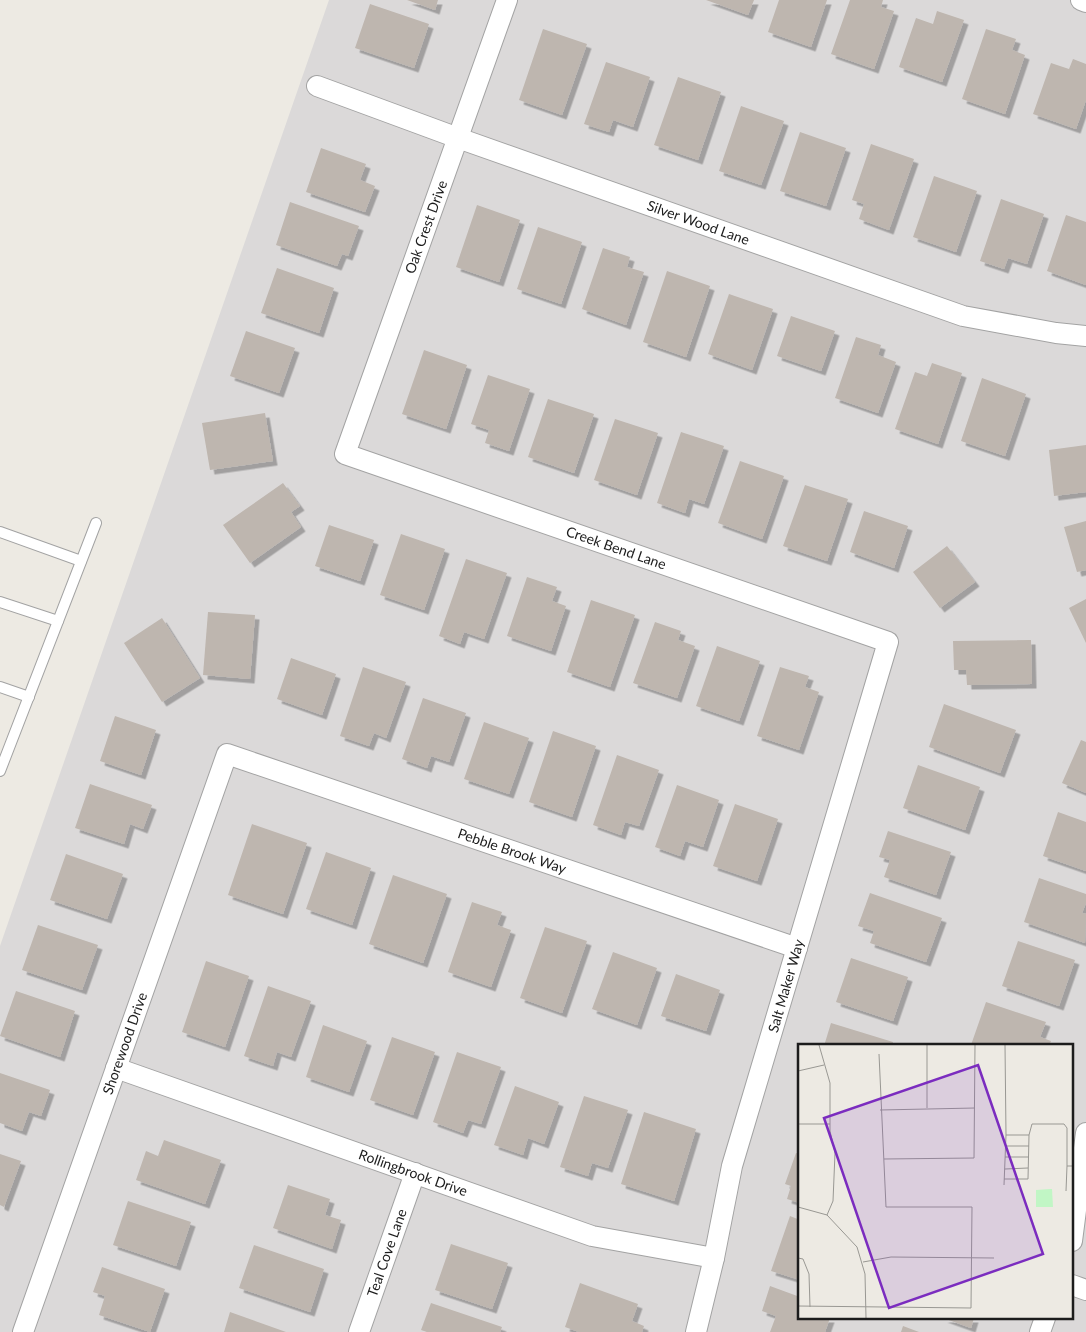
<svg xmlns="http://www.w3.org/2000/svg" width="1086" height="1332" font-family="Lato,sans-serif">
  <defs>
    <filter id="shadow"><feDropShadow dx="4.5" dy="4.5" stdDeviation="0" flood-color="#0004"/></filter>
  </defs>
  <rect width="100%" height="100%" fill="#edeae3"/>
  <path fill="#dbd9d9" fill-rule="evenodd" d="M329,0H1086V1332H0V946ZM800,1046H1072V1318H800Z"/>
  <g fill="#beb6af" filter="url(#shadow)">
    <polygon points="407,0 438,0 435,10"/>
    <polygon points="706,0 754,0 748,15"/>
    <polygon points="779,0 827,0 811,47 768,32"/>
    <polygon points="850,0 883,0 881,7 894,11 874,69 831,54"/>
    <polygon points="370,4 429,24 414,68 355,48"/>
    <polygon points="937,11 964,20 942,82 899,67 916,18 933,24"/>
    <polygon points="543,29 587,44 562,115 519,100"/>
    <polygon points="986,29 1016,39 1012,50 1025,55 1005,114 962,99"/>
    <polygon points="1073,59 1086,64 1086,100 1076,129 1033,114 1051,63 1069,69"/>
    <polygon points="606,62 650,77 633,127 613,120 609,132 584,124"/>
    <polygon points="678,77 721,92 698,160 654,145"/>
    <polygon points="741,106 784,121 761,185 719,171"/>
    <polygon points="800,132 846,148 826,206 780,191"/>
    <polygon points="871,144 914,159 889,230 859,219 864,204 852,200"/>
    <polygon points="321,148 366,164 360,180 375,186 365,212 306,192"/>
    <polygon points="934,176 977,191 956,252 913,237"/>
    <polygon points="1001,199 1044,214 1027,264 1008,258 1004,269 980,261"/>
    <polygon points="290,202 359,226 348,256 342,254 337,266 276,245"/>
    <polygon points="477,205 520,220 499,282 456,267"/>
    <polygon points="1066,215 1086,222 1086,285 1047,271"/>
    <polygon points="538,227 582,242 561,304 517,289"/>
    <polygon points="603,248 630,257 627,267 644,272 626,325 582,309"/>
    <polygon points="277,268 334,288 319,333 261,313"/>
    <polygon points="667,271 710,286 686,357 643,342"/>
    <polygon points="729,294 773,309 752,370 708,354"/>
    <polygon points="791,316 835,331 821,371 777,356"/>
    <polygon points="246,331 295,348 279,393 230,376"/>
    <polygon points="856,337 881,345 878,355 896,362 878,413 835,398"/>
    <polygon points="424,350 467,365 446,429 402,414"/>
    <polygon points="932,363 962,373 938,444 895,429 915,372 927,376"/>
    <polygon points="488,375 530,389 509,451 485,443 489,430 471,424"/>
    <polygon points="982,378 1026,394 1005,456 961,441"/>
    <polygon points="548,399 594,414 574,473 528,457"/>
    <polygon points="265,413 273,461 210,470 202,423"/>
    <polygon points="615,419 658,433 637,495 594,480"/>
    <polygon points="681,432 724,446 704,504 689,499 685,513 657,503"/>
    <polygon points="1086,445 1086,492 1054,496 1049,450"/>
    <polygon points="740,461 784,476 762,539 718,523"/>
    <polygon points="283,483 300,506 291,512 301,527 250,563 223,525"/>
    <polygon points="805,485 848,499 827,561 783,546"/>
    <polygon points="864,511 908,526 894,568 850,552"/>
    <polygon points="1086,521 1086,570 1077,572 1064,527"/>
    <polygon points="329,525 374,540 360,581 315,566"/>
    <polygon points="401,534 445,549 424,610 380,595"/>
    <polygon points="947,546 975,582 940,608 913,572"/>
    <polygon points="466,559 507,573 484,639 464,632 460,644 439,636"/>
    <polygon points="527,577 557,587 552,601 566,606 551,651 507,636"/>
    <polygon points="1086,599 1086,643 1069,608"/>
    <polygon points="591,600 635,615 610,687 567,672"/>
    <polygon points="208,612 255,615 250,679 203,675"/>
    <polygon points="162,618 200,678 162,702 124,643"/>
    <polygon points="655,622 681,631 678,640 695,646 677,698 633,683"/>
    <polygon points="1031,640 1032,684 967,685 966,670 954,670 953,641"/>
    <polygon points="717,646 760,661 739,721 696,706"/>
    <polygon points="291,658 336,674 322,715 277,699"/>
    <polygon points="363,667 406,682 386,738 374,733 369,746 340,736"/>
    <polygon points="780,667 809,676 805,687 819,692 799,750 757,736"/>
    <polygon points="423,698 466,713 449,762 431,756 427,768 402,759"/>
    <polygon points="944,704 1016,730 1000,773 929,747"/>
    <polygon points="115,716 156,730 141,775 100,761"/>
    <polygon points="484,722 529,738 509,794 464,779"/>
    <polygon points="553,731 596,746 572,817 529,802"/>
    <polygon points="1081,740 1086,742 1086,793 1062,783"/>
    <polygon points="617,755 659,770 639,826 625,822 621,835 593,825"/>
    <polygon points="918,765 980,787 965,830 903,808"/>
    <polygon points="90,784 152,805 143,829 130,824 124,844 75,828"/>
    <polygon points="677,785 719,800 703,847 685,841 680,856 655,847"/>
    <polygon points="735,804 778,819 757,881 713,866"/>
    <polygon points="1058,812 1086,822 1086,871 1043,856"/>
    <polygon points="252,824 307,843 283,914 228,895"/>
    <polygon points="888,831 951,852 936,895 884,877 890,860 879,857"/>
    <polygon points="326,852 371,868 352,925 306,909"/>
    <polygon points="66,854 123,874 107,919 50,900"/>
    <polygon points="393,875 447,894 423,963 369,944"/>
    <polygon points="1039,878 1086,894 1086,903 1082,913 1086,914 1085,943 1024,922"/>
    <polygon points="870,893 942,918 926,962 870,943 874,931 858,926"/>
    <polygon points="472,902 502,912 497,925 511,930 491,987 448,972"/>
    <polygon points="38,925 98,945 82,990 22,970"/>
    <polygon points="545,927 587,941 562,1013 520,998"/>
    <polygon points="1018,941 1075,960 1059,1006 1002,986"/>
    <polygon points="613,952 657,968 637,1025 592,1009"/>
    <polygon points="851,958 908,977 893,1021 836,1002"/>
    <polygon points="206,961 249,976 225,1047 182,1032"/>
    <polygon points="676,974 720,990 706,1031 661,1016"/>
    <polygon points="268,986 311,1001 291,1057 277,1052 273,1066 244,1056"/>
    <polygon points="16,991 75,1011 60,1057 0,1036"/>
    <polygon points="986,1002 1046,1022 1040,1037 1051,1041 1049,1046 971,1045"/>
    <polygon points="831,1023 893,1042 892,1046 824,1046"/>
    <polygon points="323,1025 367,1041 349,1092 306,1077"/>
    <polygon points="392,1037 435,1052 413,1115 370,1100"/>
    <polygon points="457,1052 501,1067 481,1124 468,1120 463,1133 433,1122"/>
    <polygon points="0,1073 50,1090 41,1116 29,1112 22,1131 0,1123"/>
    <polygon points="515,1086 559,1102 544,1144 528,1138 523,1155 494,1145"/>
    <polygon points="584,1096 628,1110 608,1168 592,1163 588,1176 560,1167"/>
    <polygon points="644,1112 696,1129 674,1201 621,1184"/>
    <polygon points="164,1140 221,1160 205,1204 136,1180 146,1151 158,1156"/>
    <polygon points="796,1153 800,1154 800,1203 787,1199 791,1186 785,1184"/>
    <polygon points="0,1154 21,1161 4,1207 0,1205"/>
    <polygon points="288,1185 330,1199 325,1215 341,1220 332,1249 273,1228"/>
    <polygon points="128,1201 191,1222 176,1266 113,1245"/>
    <polygon points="790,1216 800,1220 800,1280 771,1271"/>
    <polygon points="451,1244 508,1263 492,1309 435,1290"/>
    <polygon points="254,1245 324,1269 310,1312 239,1288"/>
    <polygon points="102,1267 165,1289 150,1332 99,1315 105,1296 93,1292"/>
    <polygon points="580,1283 638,1304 632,1321 644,1326 642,1332 579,1332 565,1327"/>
    <polygon points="770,1286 800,1297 800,1318 830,1318 825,1332 770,1332 776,1316 762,1311"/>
    <polygon points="431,1303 502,1327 500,1332 427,1332 421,1330"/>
    <polygon points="230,1312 286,1332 224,1332"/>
    <polygon points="943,1318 974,1318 971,1328"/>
    <polygon points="903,1326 919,1332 901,1332"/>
  </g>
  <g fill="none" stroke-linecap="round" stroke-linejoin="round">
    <g stroke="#a3a3a3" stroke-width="12">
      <g id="lane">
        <polyline points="0,532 81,561"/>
        <polyline points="0,602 58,621"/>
        <polyline points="0,687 29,697"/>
        <polyline points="0,771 96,523"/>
      </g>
    </g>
    <g stroke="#a3a3a3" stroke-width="22">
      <g id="street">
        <path id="s1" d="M507,0L345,454L888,642L732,1166L714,1258L696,1332"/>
        <polyline points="1081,0 1086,2"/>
        <path id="s2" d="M317,86L458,138L963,316L1056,333L1086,336"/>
        <path id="s3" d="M116,1068L592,1236L714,1258"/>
        <polyline points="1072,1241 1086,1133"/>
        <polyline points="1072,1285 1086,1290"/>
        <path id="s4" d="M23,1332L227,754L797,948"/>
        <path id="s5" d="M359,1332L415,1173"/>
        <polyline points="1040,1332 1045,1318"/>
      </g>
    </g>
    <use href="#lane" stroke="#fff" stroke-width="10"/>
    <use href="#street" stroke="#fff" stroke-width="20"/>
  </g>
  <g text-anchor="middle" stroke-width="4" stroke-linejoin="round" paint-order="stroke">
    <g font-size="14" fill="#1c1c1c" stroke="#fff">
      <text dy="5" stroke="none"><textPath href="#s2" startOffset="405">Silver Wood Lane</textPath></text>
      <text transform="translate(426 227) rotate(-70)" y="5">Oak Crest Drive</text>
      <text dy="5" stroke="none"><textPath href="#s1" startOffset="769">Creek Bend Lane</textPath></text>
      <text dy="5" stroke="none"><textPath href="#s4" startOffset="914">Pebble Brook Way</textPath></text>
      <text transform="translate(786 986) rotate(-74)" y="5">Salt Maker Way</text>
      <text dy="5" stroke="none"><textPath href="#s4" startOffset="306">Shorewood Drive</textPath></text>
      <text dy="5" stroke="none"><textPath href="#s3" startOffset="315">Rollingbrook Drive</textPath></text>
      <text dy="5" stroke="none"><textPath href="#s5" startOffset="84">Teal Cove Lane</textPath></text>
    </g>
  </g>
  <g transform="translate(798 1044)">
    <rect width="275" height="275" fill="#edeae3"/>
    <path d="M252,145H254L255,163H238V146Z" fill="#c1f6c5"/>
    <path fill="none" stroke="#999893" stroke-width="1" d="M21,1L32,39V87L37,109L35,157L29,171M207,1L208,91H231L234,80H266L269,84V122H275M0,27L26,21M129,64V1M82,66L177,64M0,80H32M208,102H231M207,113H231M86,115L176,114L177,1M207,125L230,124M206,135H230L231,91M206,141L208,91M268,147L269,122M0,163L29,171L59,203L67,230L68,274M0,214L5,215L11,230L12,263M65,218L93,213L196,214M0,262L173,264L174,163H88L81,10"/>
    <path fill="#7b2cbf" fill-opacity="0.15" stroke="#7b2cbf" stroke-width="2.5" d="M180,21L245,210L91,264L26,74Z"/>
    <rect width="275" height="275" fill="none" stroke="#1c1c1c" stroke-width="2.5"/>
  </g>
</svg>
